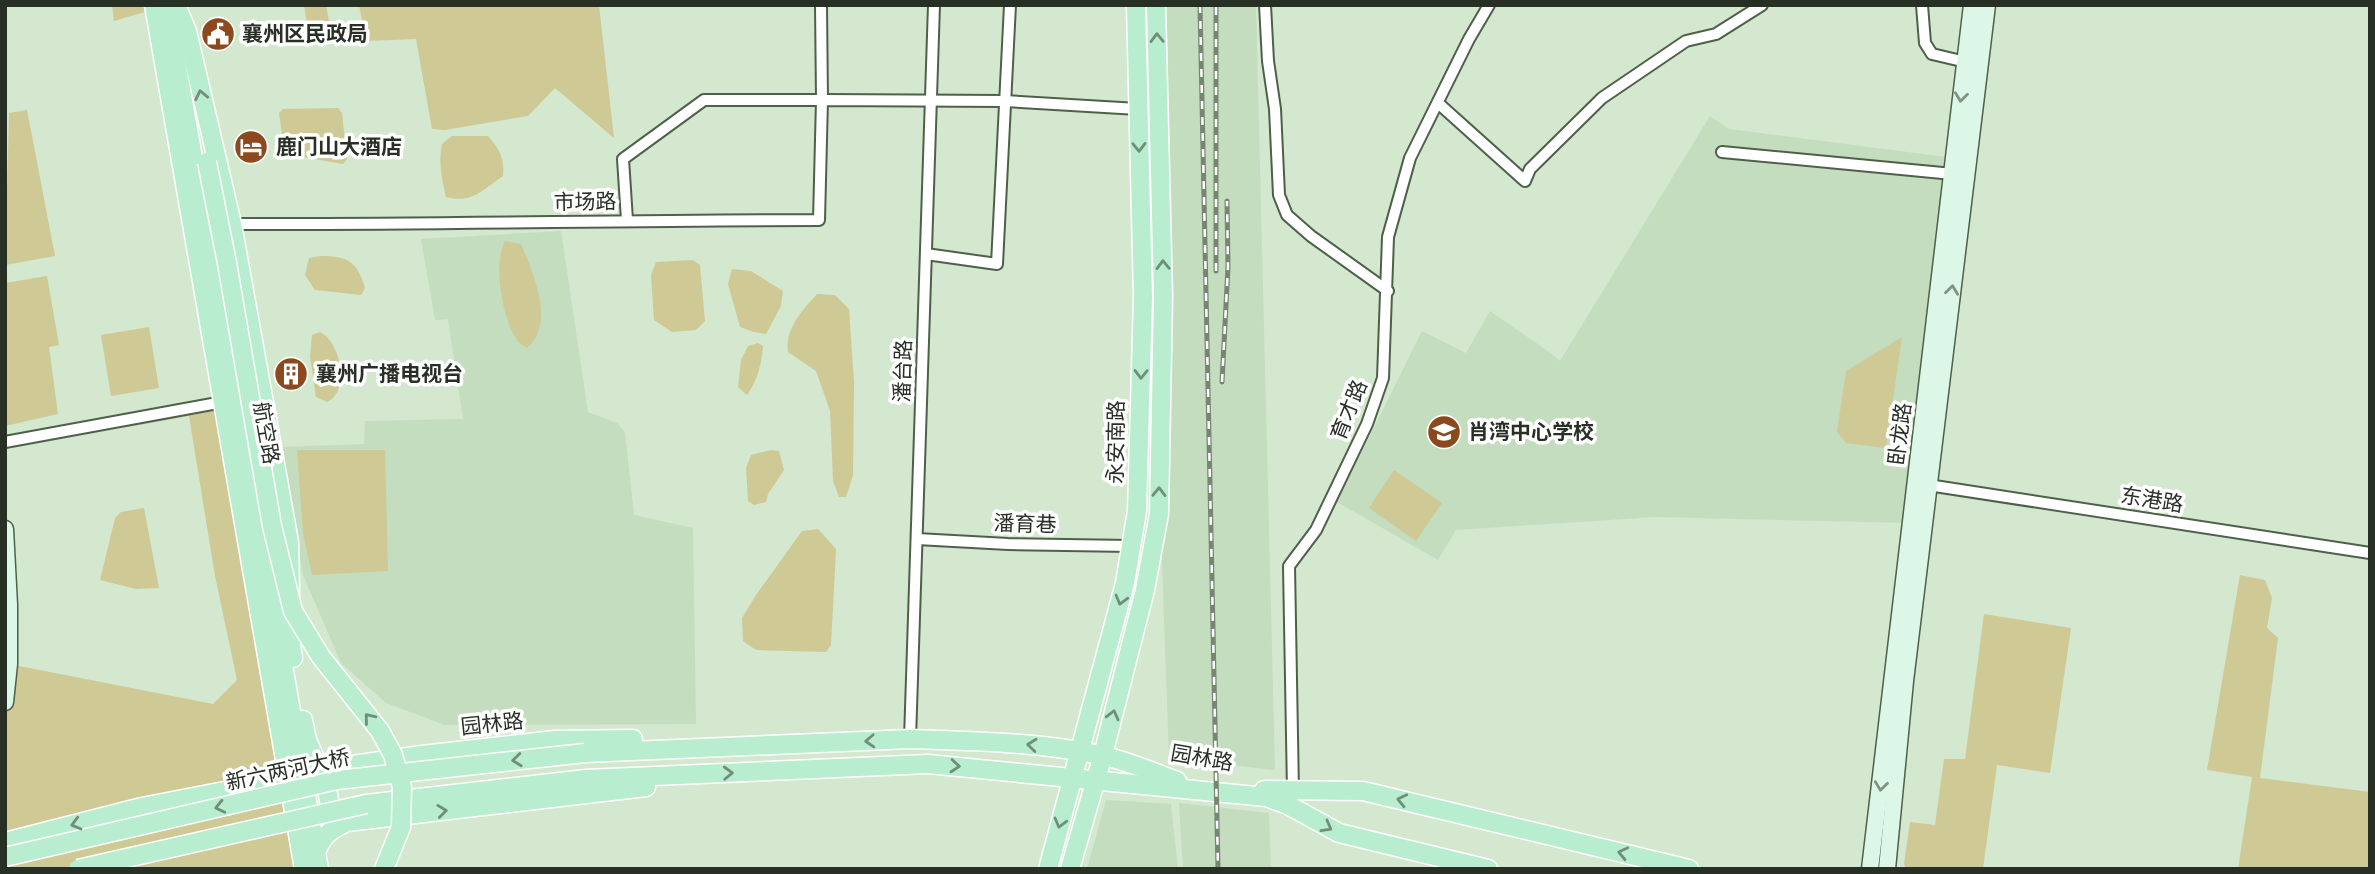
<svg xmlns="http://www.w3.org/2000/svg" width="2375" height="874" font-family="'Exo 2','Noto Sans SC',sans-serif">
  <rect width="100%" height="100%" fill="#d3e8ce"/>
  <g fill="#c4ddbe">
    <polygon points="1142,5 1256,5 1275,770 1169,758"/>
    <polygon points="1710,116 1729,129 1954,158 1911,523 1655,517 1456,530 1438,560 1337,502 1422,331 1466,353 1490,311 1552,354 1560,361"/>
    <polygon points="561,231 588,412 617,423 625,432 634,515 693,528 696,724 445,725 386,703 341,663 303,575 282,447 364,444 365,421 463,419 448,319 435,320 421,239"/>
    <polygon points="1106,800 1171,804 1178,869 1087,869"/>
    <polygon points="1179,803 1269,813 1271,869 1183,869"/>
  </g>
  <g fill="#cec995">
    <polygon points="112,5 143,5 145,12 114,21"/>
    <polygon points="304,5 326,5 332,38 310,42"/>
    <polygon points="359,5 599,5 614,138 555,88 528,116 445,130 432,129 416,39 366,41"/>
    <polygon points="338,108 342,113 347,159 343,164 285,154 279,113 283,109"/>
    <polygon points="27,110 55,256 5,265 9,113"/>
    <path d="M452,136H488C499,148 505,159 503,176C482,190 472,204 446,197C442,180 438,162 442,144Z"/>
    <path d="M505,241L521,244C533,272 556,324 527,348C522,345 517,342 515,337C502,314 493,265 505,241Z"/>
    <path d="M321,256C347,256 357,261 365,288L361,295L315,290L305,275L309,258Z"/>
    <polygon points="693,260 700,265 705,321 696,330 672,332 654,320 651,275 656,262"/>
    <polygon points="732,269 751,271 783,291 781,306 766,334 754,332 740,327 728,284"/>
    <polygon points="47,276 59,345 49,347 58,414 5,426 5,283"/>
    <path d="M817,294L835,295L849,309L854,382L853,475L846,497H839L833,481L830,411L816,371L788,352C785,328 802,311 817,294Z"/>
    <polygon points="149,327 159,388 111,396 101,335"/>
    <path d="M320,332C340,341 351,391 327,402L316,397L310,356L312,335Z"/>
    <polygon points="1902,337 1886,448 1846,443 1837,432 1846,371"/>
    <path d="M758,343L763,346C762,362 757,382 747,395L738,387L741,360L748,346Z"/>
    <polygon points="223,402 304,869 5,869 5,702 9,664 213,704 237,680 215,576 189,416 128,427 127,419"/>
    <polygon points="297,450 385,450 388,571 312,575 303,533"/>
    <polygon points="771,450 779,451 784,470 768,494 766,502 754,505 748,501 746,468 751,455"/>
    <polygon points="1394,470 1442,503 1416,541 1369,508"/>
    <polygon points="144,508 159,588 136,589 100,580 115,518 121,512"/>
    <polygon points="818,529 836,549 831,645 826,652 756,650 743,641 742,618 756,595 802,531"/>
    <polygon points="2240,575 2265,580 2272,598 2267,628 2278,638 2260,778 2370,792 2370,869 2238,869 2252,777 2207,770"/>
    <polygon points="1984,614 2071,628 2050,773 1997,765 1983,869 1906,869 1904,864 1910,822 1935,825 1944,759 1965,759"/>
  </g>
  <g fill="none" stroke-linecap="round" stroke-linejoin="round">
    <g stroke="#4e604a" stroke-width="14">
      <g id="street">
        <polyline points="1265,5 1268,61 1275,109 1279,195 1287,215 1311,236 1388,291"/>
        <polyline points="1922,5 1925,43 1932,54 1966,62"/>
        <polyline points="1438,103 1525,181 1530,169 1602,98 1686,41 1716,34 1762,5"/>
        <polyline points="1722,152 1953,174"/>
        <polyline points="627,220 623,159 704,100 822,100 821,5"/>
        <path d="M232,224C428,225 624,220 819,220L822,100L1005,101L1138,109"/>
        <polyline points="926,254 997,264 1010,5"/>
        <polyline points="5,442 223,402"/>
        <polyline points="1928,485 2370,553"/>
        <polyline points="917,539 1008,544 1131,546"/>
        <polyline points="910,739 934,5"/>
        <polyline points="1293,792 1289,566 1316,530 1367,424 1383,378 1388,237 1410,158 1469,39 1489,5"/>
      </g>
    </g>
    <g stroke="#4e604a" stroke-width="19">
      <g id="secondary">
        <polyline points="5,529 9,605 9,664 5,702"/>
        <polyline points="1870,869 1972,5"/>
        <polyline points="1887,869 1905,681 1987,5"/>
      </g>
    </g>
    <g stroke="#fff" stroke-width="21">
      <g id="primary">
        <polyline points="154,5 304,869"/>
        <polyline points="166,5 319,869"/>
        <polyline points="176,5 187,31 232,224 289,542 291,644 293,658"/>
        <polyline points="303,720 307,740 317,763"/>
        <path d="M585,753L910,739C973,741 1038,742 1100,755C1126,760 1152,772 1177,781"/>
        <polyline points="307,759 322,765 346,766 422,755 555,740 633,739"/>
        <polyline points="329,770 325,778 332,817 338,821"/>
        <polyline points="1264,790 1363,791 1689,869"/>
        <polyline points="366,804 586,779 928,764 1266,797 1288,805 1339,833 1488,869"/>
        <polyline points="5,842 142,807 287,779"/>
        <path d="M316,852C323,835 330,830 347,822L646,787"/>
        <polyline points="384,869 401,827"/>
        <polyline points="1048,869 1125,583 1137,511 1143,297 1136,5"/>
        <polyline points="1070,869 1103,755 1145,590 1159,514 1163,296 1156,5"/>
      </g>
    </g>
    <use href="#street" stroke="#fff" stroke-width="10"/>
    <use href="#secondary" stroke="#dcf6e7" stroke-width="16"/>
    <use href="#primary" stroke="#b9edcf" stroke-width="18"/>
    <g stroke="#778573" stroke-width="5">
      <g id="rail">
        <polyline points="1200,5 1218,869"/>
        <polyline points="1216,271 1216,5"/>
        <polyline points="1222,382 1228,267 1227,201"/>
      </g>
    </g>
    <use href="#rail" stroke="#fff" stroke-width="2.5" stroke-dasharray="8" stroke-linecap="butt"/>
    <g stroke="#fff" stroke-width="21" stroke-linecap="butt">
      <g id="primary-bridge">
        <polyline points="207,162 227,263 272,526 293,611 321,657 380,731 393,755 402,787 401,827"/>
        <polyline points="5,857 337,780 585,753"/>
        <polyline points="78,869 366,804"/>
      </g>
    </g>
    <use href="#primary-bridge" stroke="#b9edcf" stroke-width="18"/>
  </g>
  <defs><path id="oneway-chevron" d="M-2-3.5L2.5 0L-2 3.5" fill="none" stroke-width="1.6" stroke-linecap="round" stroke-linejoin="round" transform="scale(1.75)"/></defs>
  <g stroke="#708e7a">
    <use href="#oneway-chevron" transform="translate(1157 38) rotate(-91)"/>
    <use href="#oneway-chevron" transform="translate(201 95) rotate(-102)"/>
    <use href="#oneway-chevron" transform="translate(1139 147) rotate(89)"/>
    <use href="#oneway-chevron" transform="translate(1163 265) rotate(-91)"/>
    <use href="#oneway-chevron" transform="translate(1141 374) rotate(91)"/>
    <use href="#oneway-chevron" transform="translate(1159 492) rotate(-89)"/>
    <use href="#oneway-chevron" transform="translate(1121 600) rotate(105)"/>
    <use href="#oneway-chevron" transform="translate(1113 715) rotate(-76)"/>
    <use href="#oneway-chevron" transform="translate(369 718) rotate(-129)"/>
    <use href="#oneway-chevron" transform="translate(870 741) rotate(177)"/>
    <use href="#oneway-chevron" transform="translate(1032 745) rotate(-174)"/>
    <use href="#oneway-chevron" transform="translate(517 760) rotate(174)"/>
    <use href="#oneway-chevron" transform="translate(955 766) rotate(5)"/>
    <use href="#oneway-chevron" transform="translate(728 773) rotate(-2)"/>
    <use href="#oneway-chevron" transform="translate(1402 800) rotate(-167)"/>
    <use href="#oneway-chevron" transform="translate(220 807) rotate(167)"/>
    <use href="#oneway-chevron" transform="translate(442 811) rotate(-7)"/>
    <use href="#oneway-chevron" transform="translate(1060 823) rotate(105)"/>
    <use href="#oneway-chevron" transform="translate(76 824) rotate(165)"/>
    <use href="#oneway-chevron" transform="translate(1327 827) rotate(29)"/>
    <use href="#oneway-chevron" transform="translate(1623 853) rotate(-167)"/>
  </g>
  <g stroke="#829386">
    <use href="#oneway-chevron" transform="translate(1961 97) rotate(97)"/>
    <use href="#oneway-chevron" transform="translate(1952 290) rotate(-83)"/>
    <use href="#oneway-chevron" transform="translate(1881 786) rotate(97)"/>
  </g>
  <defs>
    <g id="civic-disc" transform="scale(1.75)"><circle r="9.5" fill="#8d491e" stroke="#fff"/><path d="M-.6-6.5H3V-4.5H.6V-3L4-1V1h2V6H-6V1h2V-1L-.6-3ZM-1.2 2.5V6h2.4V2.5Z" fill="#fff"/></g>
    <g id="hotel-disc" transform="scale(1.75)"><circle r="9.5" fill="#8d491e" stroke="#fff"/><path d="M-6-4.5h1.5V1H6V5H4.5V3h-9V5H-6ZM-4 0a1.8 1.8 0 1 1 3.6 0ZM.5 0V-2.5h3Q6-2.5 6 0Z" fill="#fff"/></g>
    <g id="building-disc" transform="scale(1.75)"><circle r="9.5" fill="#8d491e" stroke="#fff"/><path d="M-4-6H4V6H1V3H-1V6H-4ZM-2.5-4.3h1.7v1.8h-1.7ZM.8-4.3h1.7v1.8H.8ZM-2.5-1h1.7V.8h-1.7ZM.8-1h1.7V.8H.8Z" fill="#fff"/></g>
    <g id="school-disc" transform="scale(1.75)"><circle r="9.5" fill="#8d491e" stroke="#fff"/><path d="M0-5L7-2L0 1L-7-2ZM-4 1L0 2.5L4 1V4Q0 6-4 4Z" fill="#fff"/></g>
  </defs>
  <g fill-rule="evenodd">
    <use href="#civic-disc" x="218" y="34"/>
    <use href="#hotel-disc" x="251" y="147"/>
    <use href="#building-disc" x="291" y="374"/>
    <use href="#school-disc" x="1444" y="432"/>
  </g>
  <g text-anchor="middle" stroke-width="7" stroke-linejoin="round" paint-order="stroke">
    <g font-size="21" font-weight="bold" fill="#283026" stroke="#fff" text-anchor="start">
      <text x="242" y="41">襄州区民政局</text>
      <text x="276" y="154">鹿门山大酒店</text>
      <text x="316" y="381">襄州广播电视台</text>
      <text x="1468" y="439">肖湾中心学校</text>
    </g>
    <g font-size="21" fill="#283026" stroke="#fff">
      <text transform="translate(585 202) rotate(-1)" y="7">市场路</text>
      <text transform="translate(903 371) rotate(-88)" y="7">潘台路</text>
      <text transform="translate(1349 410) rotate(-68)" y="7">育才路</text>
      <text transform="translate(266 433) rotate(80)" y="7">航空路</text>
      <text transform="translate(1900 434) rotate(-83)" y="7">卧龙路</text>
      <text transform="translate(1116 442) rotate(-89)" y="7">永安南路</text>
      <text transform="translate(2152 500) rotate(9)" y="7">东港路</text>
      <text transform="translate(1025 524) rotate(2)" y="7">潘育巷</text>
      <text transform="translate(492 724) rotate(-6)" y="7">园林路</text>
      <text transform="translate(1202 758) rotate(10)" y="7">园林路</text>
      <text transform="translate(288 770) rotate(-12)" y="7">新六两河大桥</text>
    </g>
  </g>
  <rect width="2375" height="874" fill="none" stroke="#283026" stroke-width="14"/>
</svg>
